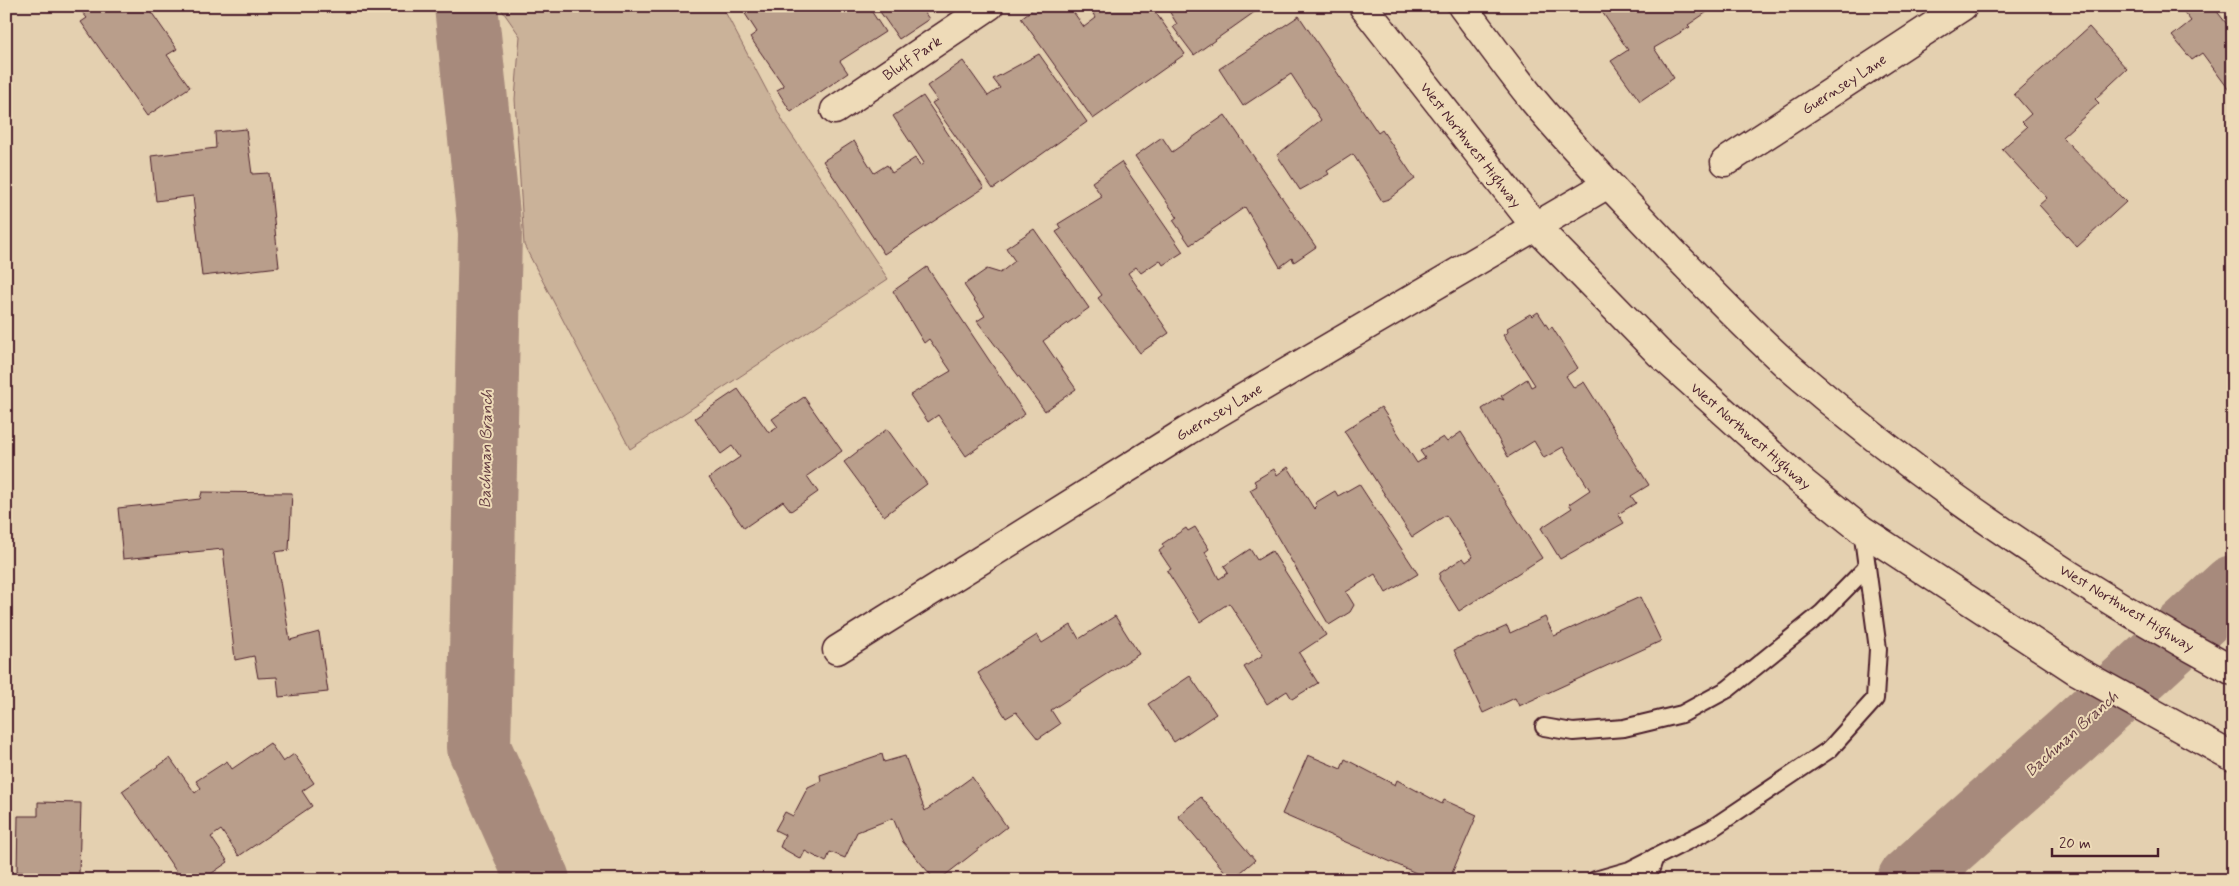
<svg xmlns="http://www.w3.org/2000/svg" width="2239" height="886" font-family="Mynerve,sans-serif">
  <rect width="100%" height="100%" fill="#e4d0b0"/>
  <filter id="ink" filterUnits="userSpaceOnUse"><feTurbulence type="fractalNoise" baseFrequency=".02" numOctaves="2"/><feDisplacementMap in="SourceGraphic" scale="10" xChannelSelector="R" yChannelSelector="G"/><feConvolveMatrix kernelMatrix="1 2 1 2 8 2 1 2 1" color-interpolation-filters="sRGB"/></filter>
  <g filter="url(#ink)">
    <polygon fill="#cab299" stroke="#8a6862" points="499,6 722,6 785,125 888,279 630,449 524,245 515,99 520,36"/>
    <g fill="none" stroke-linecap="round" stroke-linejoin="round">
      <g stroke="#a78a7b" stroke-width="64">
        <polyline points="466,6 490,233 479,748 538,880"/>
        <polyline points="1909,880 2072,735 2233,587"/>
      </g>
    </g>
    <g fill="#b99e8b" stroke="#4a1f2b">
      <polygon points="77,6 147,6 177,49 167,55 190,87 147,116 81,22 87,18"/>
      <polygon points="740,6 868,6 885,32 840,61 848,73 791,112 777,90 784,86 750,37 757,32"/>
      <polygon points="876,6 920,6 929,19 899,39"/>
      <polygon points="1037,6 1069,6 1084,27 1096,18 1093,14 1104,6 1151,6 1185,54 1093,119 1021,18"/>
      <polygon points="1166,6 1263,6 1194,55 1173,27 1177,24"/>
      <polygon points="1598,6 1708,6 1710,10 1688,25 1690,27 1654,48 1674,78 1640,101 1611,61 1628,50"/>
      <polygon points="2179,6 2218,6 2215,9 2230,28 2233,26 2233,95 2202,53 2192,60 2172,36 2191,21"/>
      <polygon points="1299,16 1378,133 1382,130 1415,179 1389,199 1382,201 1353,154 1327,171 1329,174 1300,190 1277,155 1321,120 1291,74 1243,106 1219,69"/>
      <polygon points="2089,27 2127,69 2095,99 2099,103 2062,137 2126,202 2077,247 2039,205 2047,198 2002,149 2027,127 2022,122 2031,114 2014,94"/>
      <polygon points="1039,54 1087,122 993,189 932,103 937,100 927,86 963,61 988,96 1000,88 993,79"/>
      <polygon points="923,96 984,188 884,254 823,161 854,141 874,173 887,165 892,173 915,158 920,166 924,163 893,116"/>
      <polygon points="1225,115 1316,247 1294,262 1292,258 1280,267 1245,207 1190,245 1173,220 1177,217 1135,156 1162,137 1172,152"/>
      <polygon points="246,129 252,174 269,173 279,267 202,276 193,196 156,201 151,156 216,148 215,132"/>
      <polygon points="1121,162 1183,252 1163,265 1160,260 1141,273 1136,267 1128,273 1169,333 1140,353 1098,298 1102,295 1056,232 1061,229 1058,224 1102,197 1092,182"/>
      <polygon points="1034,229 1089,308 1043,341 1076,389 1045,411 977,321 985,316 964,285 987,269 1000,273 1015,261 1006,248"/>
      <polygon points="927,267 1025,414 966,456 938,415 928,422 910,395 951,371 929,339 924,343 893,291"/>
      <polygon points="1538,312 1549,329 1552,327 1578,368 1566,376 1574,388 1584,382 1649,485 1631,496 1636,503 1618,514 1624,523 1560,559 1541,528 1572,508 1569,504 1590,490 1563,447 1544,458 1534,441 1508,457 1482,409 1499,398 1504,400 1501,396 1527,379 1531,387 1535,385 1503,335 1508,332 1507,328 1530,314 1532,316"/>
      <polygon points="738,389 769,433 778,427 772,419 804,397 842,451 807,476 818,492 791,511 783,501 744,528 709,478 740,457 732,446 721,454 695,418"/>
      <polygon points="1381,407 1417,463 1425,458 1420,451 1443,437 1447,442 1461,432 1542,558 1459,611 1439,579 1440,573 1463,558 1466,562 1473,557 1446,515 1412,537 1344,431"/>
      <polygon points="887,429 927,484 884,516 844,462"/>
      <polygon points="1288,467 1314,509 1317,506 1315,503 1335,491 1338,496 1359,484 1418,574 1386,593 1375,574 1346,592 1354,605 1350,612 1329,625 1250,490 1257,486 1254,481 1274,469 1277,475"/>
      <polygon points="202,492 292,493 289,550 275,552 290,640 319,632 328,692 279,697 277,677 258,678 254,656 235,660 223,549 123,559 118,508 200,499"/>
      <polygon points="1195,527 1209,549 1205,552 1219,579 1228,573 1224,566 1250,549 1257,560 1272,551 1326,635 1299,653 1318,683 1292,699 1287,691 1267,704 1244,667 1263,655 1229,603 1200,622 1167,571 1171,569 1159,551 1164,547 1162,544 1186,528 1188,531"/>
      <polygon points="1640,597 1661,641 1519,706 1515,698 1483,713 1454,650 1507,626 1510,633 1545,617 1554,636"/>
      <polygon points="1115,616 1139,654 1051,710 1060,724 1038,739 1016,712 1006,718 978,673 1037,635 1042,643 1071,625 1079,639"/>
      <polygon points="1190,676 1216,714 1174,742 1148,704"/>
      <polygon points="270,743 283,762 294,754 314,783 302,791 312,806 239,856 221,830 211,837 228,862 202,880 182,880 122,791 170,758 195,793 201,788 196,781 227,761 232,769"/>
      <polygon points="882,754 884,762 905,756 925,811 972,777 1007,827 939,880 935,880 903,842 893,818 857,832 845,858 830,852 826,862 805,851 801,859 780,847 785,835 775,830 785,812 793,816 808,787 821,781 820,775"/>
      <polygon points="1308,755 1341,769 1345,759 1395,785 1397,780 1442,804 1444,800 1477,815 1449,880 1432,880 1282,814"/>
      <polygon points="1201,797 1255,860 1232,880 1178,816"/>
      <polygon points="38,802 81,803 79,874 17,872 18,816 38,816"/>
    </g>
    <g fill="none" stroke-linecap="round" stroke-linejoin="round">
      <g stroke="#4a1f2b" stroke-width="20">
        <g id="lane">
          <polyline points="1544,727 1573,732 1624,728 1682,714 1728,689 1822,613 1867,567"/>
          <polyline points="1595,880 1630,870 1711,829 1830,749 1875,699 1878,649 1862,530"/>
          <polyline points="1647,880 1655,857"/>
        </g>
      </g>
      <g stroke="#4a1f2b" stroke-width="31">
        <g id="street">
          <polyline points="835,110 989,6"/>
          <polyline points="1725,162 1963,6"/>
          <polyline points="837,650 1187,431 1608,184"/>
        </g>
      </g>
      <g stroke="#4a1f2b" stroke-width="31">
        <g id="primary">
          <polyline points="1363,6 1536,227 1659,353 1801,481 1862,530 2077,671 2233,757"/>
          <path d="M1462,6C1486,38 1509,70 1534,101C1576,152 1624,200 1670,249C1708,288 1746,328 1787,365C1923,483 2074,585 2233,671"/>
        </g>
      </g>
      <use href="#lane" stroke="#eedbb8" stroke-width="16"/>
      <use href="#street" stroke="#eedbb8" stroke-width="28"/>
      <use href="#primary" stroke="#eedbb8" stroke-width="28"/>
    </g>
  </g>
  <g text-anchor="middle" stroke-width="4" stroke-linejoin="round" paint-order="stroke">
    <g font-size="15" fill="#4a1f2b" stroke="#eedbb8">
      <text transform="translate(912 58) rotate(-34)" y="5">Bluff Park</text>
      <text transform="translate(1844 84) rotate(-33)" y="5">Guernsey Lane</text>
      <text transform="translate(1471 145) rotate(52)" y="5">West Northwest Highway</text>
      <text transform="translate(1219 412) rotate(-31)" y="5">Guernsey Lane</text>
      <text transform="translate(1751 436) rotate(41)" y="5">West Northwest Highway</text>
      <text transform="translate(2127 608) rotate(31)" y="5">West Northwest Highway</text>
    </g>
    <g font-size="16" font-style="italic" fill="#663f43" stroke="#eedbb8">
      <text transform="translate(485 449) rotate(-89)" y="6">Bachman Branch</text>
      <text transform="translate(2071 733) rotate(-42)" y="6">Bachman Branch</text>
    </g>
  </g>
  <rect width="2239" height="886" fill="none" stroke="#eedbb8" stroke-width="25"/>
  <rect x="12" y="12" width="2214" height="861" fill="none" stroke="#4a1f2b" stroke-width="2" filter="url(#ink)"/>
  <path d="M2052 848v8h106v-8" fill="none" stroke="#4a1f2b" stroke-width="2.5"/>
  <text x="2059" y="848" font-size="15" fill="#4a1f2b" stroke="#eedbb8" stroke-width="4" paint-order="stroke">20 m</text>
</svg>
